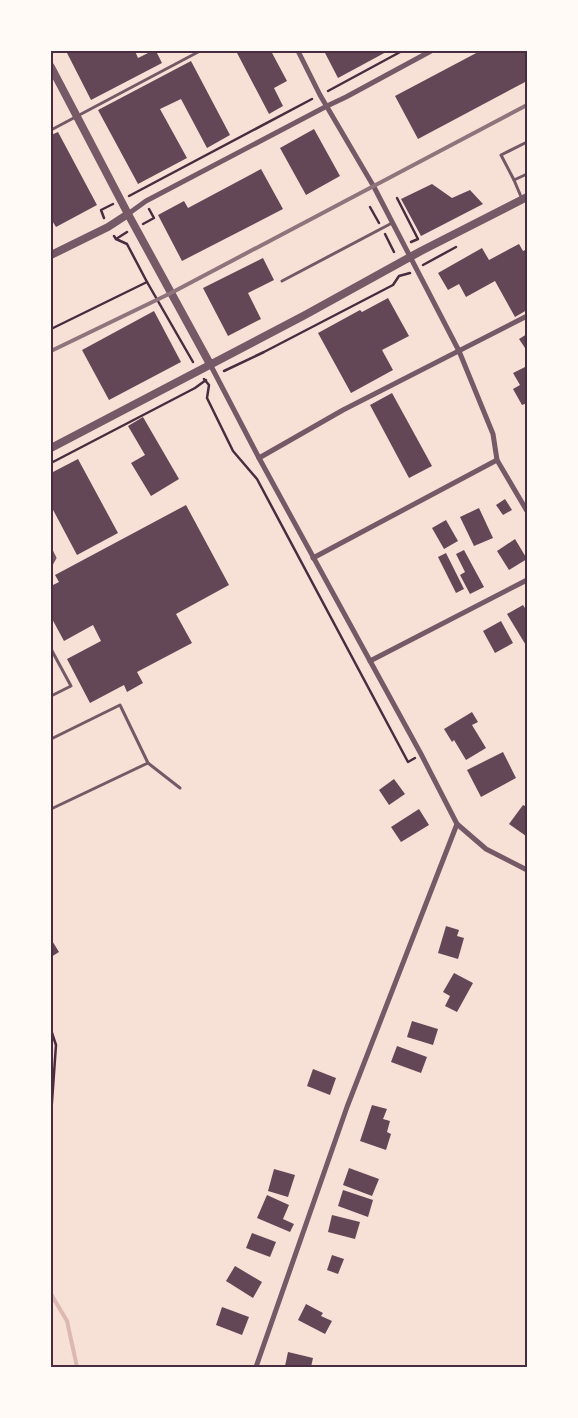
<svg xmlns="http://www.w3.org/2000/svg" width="578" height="1418" font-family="'Space Grotesk',sans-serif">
  <rect width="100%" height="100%" fill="#f7e1d7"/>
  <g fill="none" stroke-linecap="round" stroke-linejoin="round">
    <polyline stroke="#dcb8b0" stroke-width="4" points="51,1294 67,1321 77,1367"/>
  </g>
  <g fill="#644757">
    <polygon points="66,51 135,51 138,58 152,51 156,51 162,63 91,100"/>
    <polygon points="236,51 271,51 287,81 274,88 283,106 269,114"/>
    <polygon points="324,51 388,51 338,78"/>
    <polygon points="480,51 527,51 527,81 418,139 395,96"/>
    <polygon points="191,61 230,135 207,148 181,99 160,109 187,158 138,184 98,110"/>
    <polygon points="314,129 340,176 306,195 280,148"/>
    <polygon points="58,132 97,205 56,227 51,219 51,135"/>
    <polygon points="261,169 283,209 182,261 158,215 184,201 188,208"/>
    <polygon points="432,184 452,198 470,190 483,204 421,236 401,199"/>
    <polygon points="519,244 523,251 527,249 527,310 515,317 495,281 466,297 459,284 448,290 438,273 482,248 489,260"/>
    <polygon points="263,258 274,280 248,293 261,319 228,336 203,288"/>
    <polygon points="388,298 409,336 382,350 393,370 351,393 318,333 360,310 362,312"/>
    <polygon points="154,311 181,362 109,400 82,350"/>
    <polygon points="527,334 527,351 519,339"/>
    <polygon points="527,366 527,403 522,405 513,389 520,385 513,373"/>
    <polygon points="392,393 432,466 409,478 370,405"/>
    <polygon points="143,417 179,479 151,496 131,463 145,455 128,426"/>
    <polygon points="78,459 118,533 77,555 51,506 51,473"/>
    <polygon points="505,499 512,510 503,515 496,505"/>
    <polygon points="186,505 229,585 176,614 192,643 137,672 143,683 127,692 124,685 90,703 67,659 101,641 93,625 64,641 51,617 51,586 59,582 55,575"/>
    <polygon points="479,508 493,538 474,546 460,517"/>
    <polygon points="446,520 458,541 444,549 432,528"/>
    <polygon points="515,539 527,559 509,570 497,551"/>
    <polygon points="464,550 484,587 470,594 460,575 465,572 456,554"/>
    <polygon points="446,553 464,589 456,593 438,557"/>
    <polygon points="523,605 527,611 527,647 507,614"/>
    <polygon points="501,621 513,643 495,653 483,631"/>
    <polygon points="472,712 478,722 472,725 486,748 466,760 454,740 452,742 444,729"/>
    <polygon points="503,752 516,778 481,797 467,770"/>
    <polygon points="394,779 405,794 389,805 379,790"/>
    <polygon points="523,805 527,807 527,834 526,836 509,824"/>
    <polygon points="419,809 429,825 401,842 391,827"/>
    <polygon points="446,926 459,930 457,936 464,938 458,959 438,953"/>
    <polygon points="51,939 59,952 51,957"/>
    <polygon points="454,973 473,983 457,1012 445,1006 450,996 443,992"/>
    <polygon points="412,1021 438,1029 433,1045 407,1037"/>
    <polygon points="397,1046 427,1057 421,1073 391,1062"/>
    <polygon points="313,1069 336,1078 330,1095 307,1086"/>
    <polygon points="372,1105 387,1109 383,1119 390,1121 387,1132 391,1134 386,1150 360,1141"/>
    <polygon points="349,1168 379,1179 372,1196 343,1185"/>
    <polygon points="274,1169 295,1175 288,1197 268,1191"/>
    <polygon points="343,1190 373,1200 368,1217 338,1206"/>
    <polygon points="267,1195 289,1205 283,1219 294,1224 290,1232 257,1218"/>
    <polygon points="332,1215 360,1222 355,1239 328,1232"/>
    <polygon points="252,1233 276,1242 270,1257 246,1248"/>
    <polygon points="332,1255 344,1259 338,1274 327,1270"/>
    <polygon points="235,1266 262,1282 253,1298 226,1281"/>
    <polygon points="306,1304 323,1313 321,1316 332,1321 325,1334 298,1320"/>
    <polygon points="222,1307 249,1317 242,1335 216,1325"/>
    <polygon points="288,1352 313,1358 311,1367 285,1366"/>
  </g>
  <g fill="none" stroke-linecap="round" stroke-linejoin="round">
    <g stroke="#4a2c40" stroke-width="2.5">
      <polyline points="328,91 402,51"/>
      <polyline points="129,196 312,99"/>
      <polyline points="397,198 418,239 411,242"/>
      <polyline points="370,207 379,223"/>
      <polyline points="104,218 101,210 113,204"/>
      <polyline points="143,224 154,218 149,209"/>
      <polyline points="385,234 394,252"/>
      <polyline points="116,239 127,232"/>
      <polyline points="423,265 456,247"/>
      <polyline points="147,282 193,362"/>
      <polyline points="51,329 147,282 127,244 116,239 114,236"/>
      <polyline points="224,371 264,352 393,285 399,276 410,273"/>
      <polyline points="204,379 209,385 207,398 233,451 257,479 408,762 415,758"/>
      <polyline points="51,463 195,388 206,380"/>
      <polyline points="51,1030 56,1045 51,1116"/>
    </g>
    <g stroke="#755966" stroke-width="3">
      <polyline points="51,130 200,51"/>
      <polyline points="514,180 501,155 527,142"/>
      <polyline points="522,199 514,180 527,174"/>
      <polyline points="282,281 392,223"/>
      <polyline points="51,550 55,558 51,565"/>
      <polyline points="51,649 71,686 51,696"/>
      <polyline points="51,739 120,705 148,763 51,809"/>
      <polyline points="148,763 180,788"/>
    </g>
    <g stroke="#755966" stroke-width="5">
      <polyline points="298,51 320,95 374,187 459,351 493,434 497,460 527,511"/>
      <polyline points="128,214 146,201 327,106 346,97 431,51"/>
      <polyline points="210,364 259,458 421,754 457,824 486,849 527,870"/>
      <polyline points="259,458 343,410 527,316"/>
      <polyline points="313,558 497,460"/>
      <polyline points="370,661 527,580"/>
      <polyline points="256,1367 347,1107 457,824"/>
    </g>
    <g stroke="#755966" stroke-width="8">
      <polyline points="51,67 128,214 210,364"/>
      <polyline points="51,255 108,227 128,214"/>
      <polyline points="51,448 305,315 421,251 527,197"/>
    </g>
    <polyline stroke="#8f747c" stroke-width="4" points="51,351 171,293 527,105"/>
  </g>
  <rect width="578" height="1418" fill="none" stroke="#fffaf5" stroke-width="105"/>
  <rect x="52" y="52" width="474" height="1314" fill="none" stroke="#4a2c40" stroke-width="2"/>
</svg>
